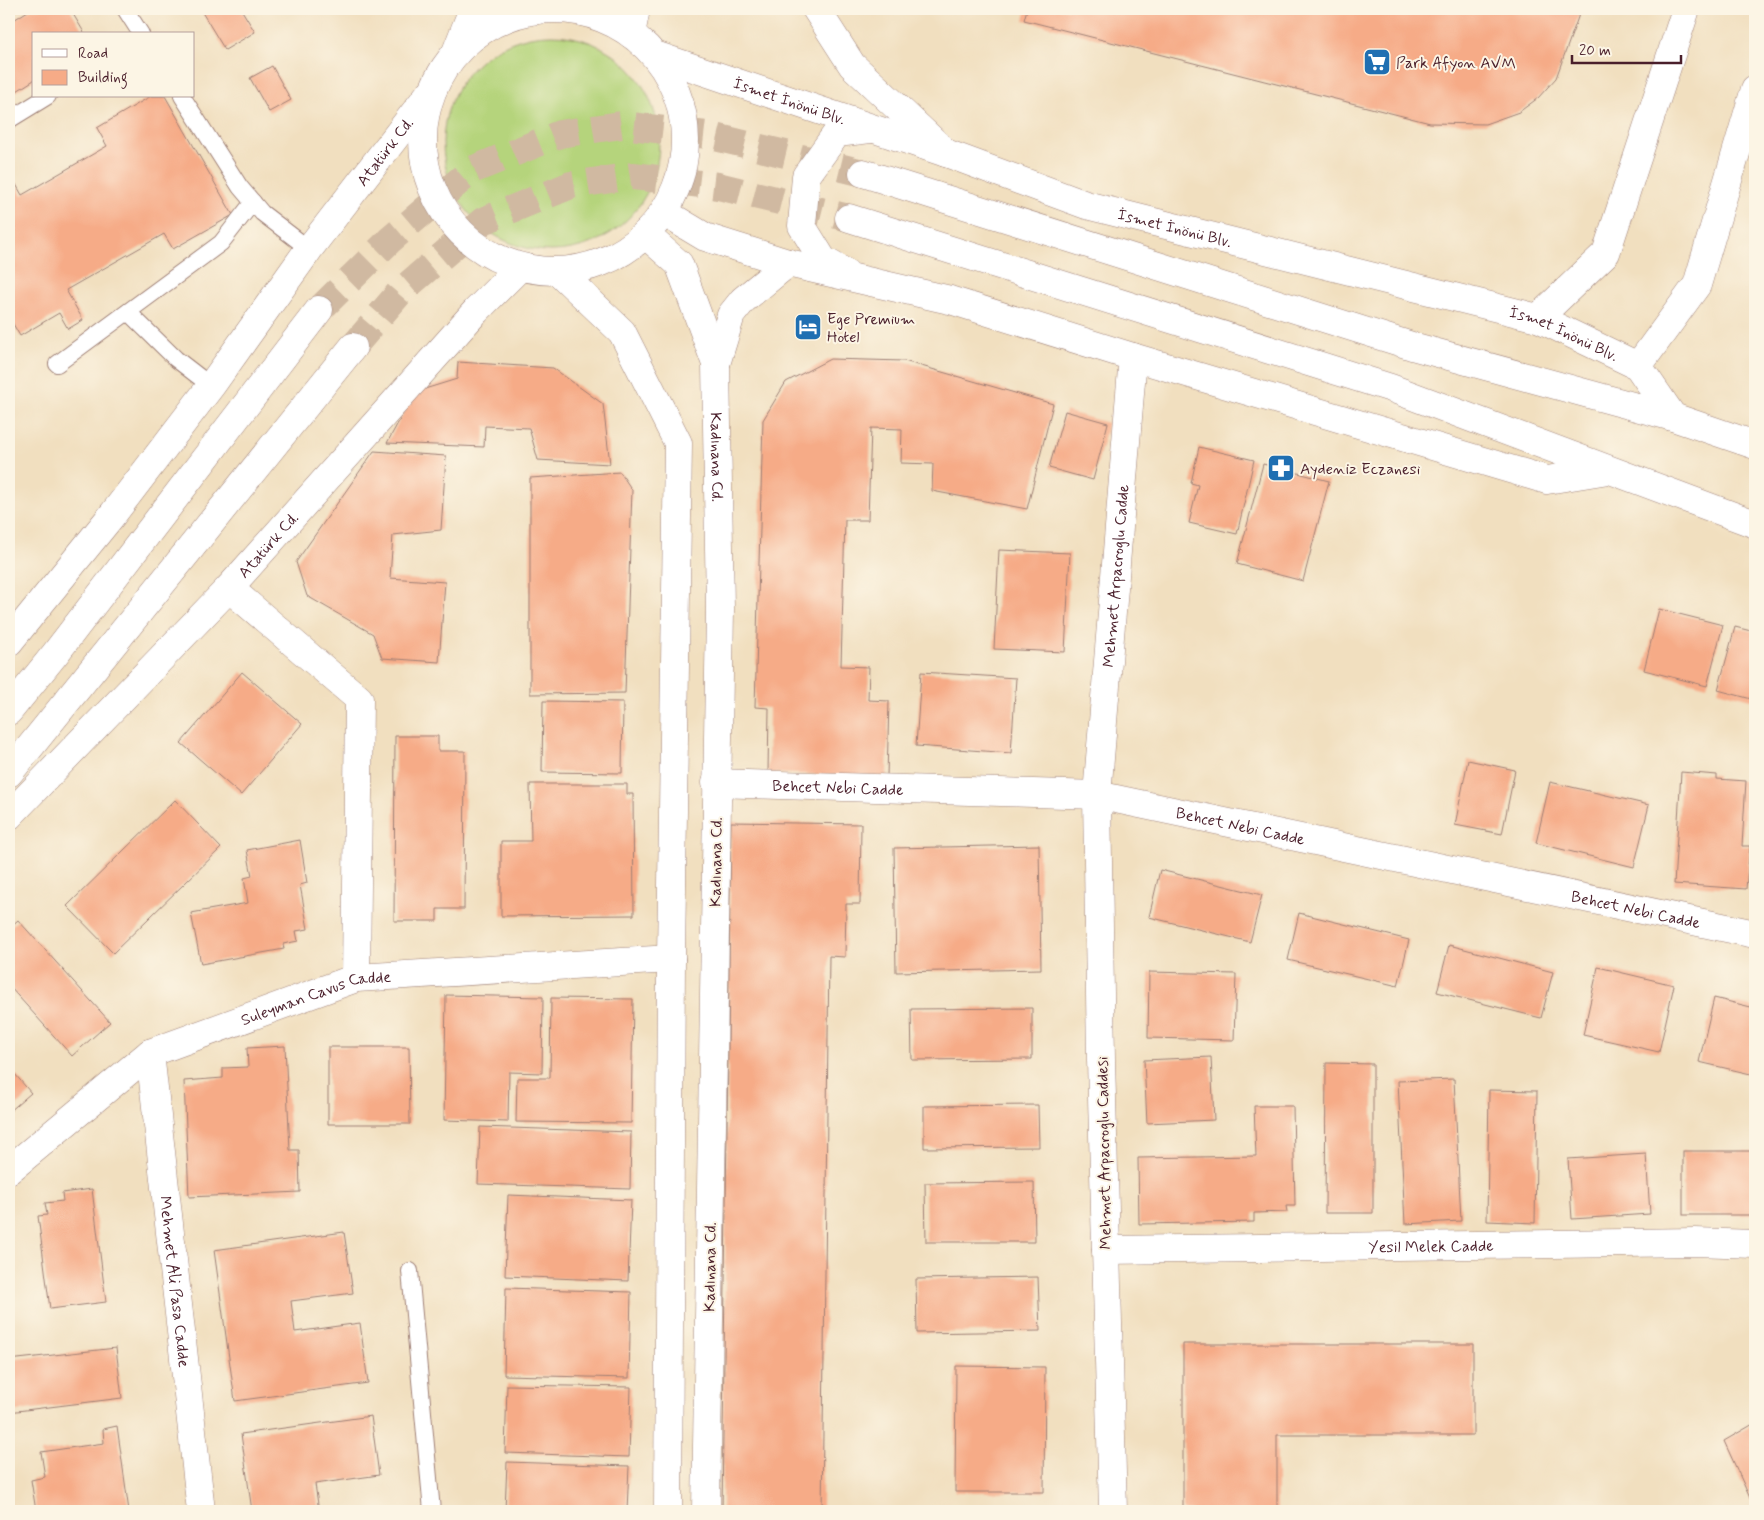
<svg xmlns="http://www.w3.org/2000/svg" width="1764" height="1520" font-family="Mynerve,sans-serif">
  <rect width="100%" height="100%" fill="#fcf5e5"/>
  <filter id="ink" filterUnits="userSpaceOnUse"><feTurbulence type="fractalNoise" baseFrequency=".02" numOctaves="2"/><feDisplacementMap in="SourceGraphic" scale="10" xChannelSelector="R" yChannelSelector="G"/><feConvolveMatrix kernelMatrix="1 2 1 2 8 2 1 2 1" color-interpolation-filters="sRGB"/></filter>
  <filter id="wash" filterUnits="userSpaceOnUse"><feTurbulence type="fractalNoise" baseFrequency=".0096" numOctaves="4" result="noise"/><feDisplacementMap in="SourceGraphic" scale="20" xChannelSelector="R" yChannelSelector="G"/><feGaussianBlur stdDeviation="1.12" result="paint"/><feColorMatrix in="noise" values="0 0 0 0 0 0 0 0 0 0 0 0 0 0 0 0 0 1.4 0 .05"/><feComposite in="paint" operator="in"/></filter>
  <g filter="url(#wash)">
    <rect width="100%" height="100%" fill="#f1dfbf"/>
    <circle fill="#b5d47b" stroke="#807a53" cx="551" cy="143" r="108"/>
    <g id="blocks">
      <g fill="#f6ab87">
        <polygon points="31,9 70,9 85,34 34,34 34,80 9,96 9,23"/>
        <polygon points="200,9 241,9 255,32 225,50"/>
        <polygon points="1027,9 1581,9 1556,78 1538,98 1519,112 1485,124 1430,123 1024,20"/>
        <polygon points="272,66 291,100 269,112 250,78"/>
        <polygon points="151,96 165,96 233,215 173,249 164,234 66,290 83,320 68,329 59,313 20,336 9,317 9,172 22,195 107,146 97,128"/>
        <polygon points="830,359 904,361 1053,404 1027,509 932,491 933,464 901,463 902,429 871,428 868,520 845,520 841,666 869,667 868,700 889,701 887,777 768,773 769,708 755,707 763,420 786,382"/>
        <polygon points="458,362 553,368 603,404 610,464 538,460 529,428 485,426 484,447 387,443 415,392 457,379"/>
        <polygon points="1065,411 1108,423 1093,480 1049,468"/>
        <polygon points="1199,447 1254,460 1237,534 1189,523 1198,485 1191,483"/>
        <polygon points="374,451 446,456 441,530 393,535 390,578 445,582 439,662 382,658 373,634 307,596 296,562"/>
        <polygon points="1263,464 1329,481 1303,581 1237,564"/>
        <polygon points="620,472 632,490 625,693 530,694 530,478"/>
        <polygon points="999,550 1070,553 1065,652 994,649"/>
        <polygon points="1659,609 1723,625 1707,686 1644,670"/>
        <polygon points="1735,627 1755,632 1755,700 1718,690"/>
        <polygon points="242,672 302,724 241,795 181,743"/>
        <polygon points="921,672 1016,678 1011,753 916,746"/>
        <polygon points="543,701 623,702 622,773 542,772"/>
        <polygon points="395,736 438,736 438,751 465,751 464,909 437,909 437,921 394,921"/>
        <polygon points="1468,760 1515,770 1502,834 1455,825"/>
        <polygon points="1681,772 1717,775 1717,779 1746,781 1742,846 1750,846 1746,889 1674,884"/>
        <polygon points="1550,782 1649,805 1634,867 1536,843"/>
        <polygon points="530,784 627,784 627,794 633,794 634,915 501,916 501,841 531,841"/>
        <polygon points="175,800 221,848 113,953 67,906"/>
        <polygon points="731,822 861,824 860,904 846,904 845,957 829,956 822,1511 722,1511"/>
        <polygon points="300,840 307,883 300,885 308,929 296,931 298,941 283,944 284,949 201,964 191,913 248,903 244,878 252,876 247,850"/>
        <polygon points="1039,845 1041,969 896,972 894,848"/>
        <polygon points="1160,870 1262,895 1250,942 1149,917"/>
        <polygon points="1299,913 1409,940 1398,986 1288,960"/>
        <polygon points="18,920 110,1022 72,1056 9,986 9,928"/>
        <polygon points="1449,945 1553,972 1541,1018 1437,992"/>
        <polygon points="1598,967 1674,985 1659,1052 1583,1035"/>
        <polygon points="1149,972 1236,974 1234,1040 1148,1038"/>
        <polygon points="446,995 543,997 542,1073 509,1072 508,1122 444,1120"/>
        <polygon points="551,998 633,999 631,1123 516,1122 517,1078 550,1078"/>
        <polygon points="1714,998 1755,1008 1755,1075 1699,1062"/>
        <polygon points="1032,1008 1032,1059 912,1060 911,1009"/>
        <polygon points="285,1046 290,1150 299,1150 300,1192 189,1197 184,1081 223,1078 223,1068 248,1067 247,1048"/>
        <polygon points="328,1047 409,1047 410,1124 328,1124"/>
        <polygon points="1211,1057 1214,1120 1147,1123 1144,1060"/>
        <polygon points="1326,1063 1373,1064 1373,1213 1325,1213"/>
        <polygon points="9,1067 31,1093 9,1112"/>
        <polygon points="1454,1079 1461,1221 1405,1224 1398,1081"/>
        <polygon points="1489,1090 1537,1091 1535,1223 1487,1221"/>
        <polygon points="1038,1105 1039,1147 924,1148 924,1106"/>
        <polygon points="1254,1106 1293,1106 1295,1206 1286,1206 1287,1212 1254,1213 1254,1222 1139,1224 1138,1158 1256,1156"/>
        <polygon points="480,1127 631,1132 630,1189 478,1184"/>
        <rect x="1683" y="1151" width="72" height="64"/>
        <polygon points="1646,1154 1650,1214 1572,1219 1568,1159"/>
        <polygon points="1034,1182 1035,1242 926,1242 925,1183"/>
        <polygon points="92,1189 106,1302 50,1309 38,1216 47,1215 45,1203 63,1201 62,1193"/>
        <polygon points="508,1195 631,1200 628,1281 505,1276"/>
        <polygon points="344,1232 353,1293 291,1301 295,1332 360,1323 368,1383 235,1401 214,1250"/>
        <polygon points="1038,1277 1040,1331 917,1333 916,1279"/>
        <polygon points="506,1288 631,1292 629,1378 504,1375"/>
        <polygon points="1183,1344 1473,1344 1473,1435 1277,1435 1277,1511 1183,1511"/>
        <polygon points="116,1348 122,1398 9,1412 9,1360"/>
        <polygon points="956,1366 1045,1367 1044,1492 955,1492"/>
        <polygon points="507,1385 631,1387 629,1457 505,1453"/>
        <polygon points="371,1416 379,1475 315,1484 319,1511 252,1511 241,1434"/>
        <polygon points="1755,1423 1755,1509 1724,1441"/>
        <polygon points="117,1426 129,1511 36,1511 31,1480 45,1477 41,1452 104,1443 103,1429"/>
        <polygon points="507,1462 629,1466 627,1511 505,1511"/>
      </g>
    </g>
  </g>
  <g filter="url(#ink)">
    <use href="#blocks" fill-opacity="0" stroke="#9e7f75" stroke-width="1"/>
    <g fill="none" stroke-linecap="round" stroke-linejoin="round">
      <g stroke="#d0b9a1" stroke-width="28" stroke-dasharray="28 14" stroke-linecap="butt">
        <polyline points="319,310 390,240 472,170 560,134 622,125 707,135 863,173"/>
        <polyline points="353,347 401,291 483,221 571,185 633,176 718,186 849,218"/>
      </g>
      <g stroke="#9e7f75" stroke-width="18">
        <g id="service">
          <polyline points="125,9 141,34"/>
          <polyline points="182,96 240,187 262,213 309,249"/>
          <polyline points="9,120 48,96"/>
          <polyline points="128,312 176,359 211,386"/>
          <polyline points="57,364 221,243 253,202"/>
          <polyline points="410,1271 432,1511"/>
        </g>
      </g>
      <g stroke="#9e7f75" stroke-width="29">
        <g id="minor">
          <polyline points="1538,318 1606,253 1686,9"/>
          <polyline points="1638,366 1697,285 1755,89"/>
          <polyline points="229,588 359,699 356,978"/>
          <path id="s1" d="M716,783L1097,795L1755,934"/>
          <path id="s2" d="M150,1053L201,1511"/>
          <path id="s3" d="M9,1170L150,1053L356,978L671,959"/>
          <path id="s4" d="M1106,1250L1695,1242L1755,1244"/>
          <path id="s5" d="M1113,1511L1101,1060L1097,795L1133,357"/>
        </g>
      </g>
      <g stroke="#9e7f75" stroke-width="29">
        <g id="tertiary">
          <path id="s6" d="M645,234L679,264L716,364L720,609L706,1511"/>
          <polyline points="560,273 622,332 678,443 671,959 668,1511"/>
          <polyline points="716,364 731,315 743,300 788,263"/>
        </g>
      </g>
      <g stroke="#9e7f75" stroke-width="29">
        <g id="secondary">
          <path id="s7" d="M655,55L946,153L1086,205L1538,318L1638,366L1673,417"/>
          <polyline points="863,173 1412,346 1673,417 1755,445"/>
          <polyline points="665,213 705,237 788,263 950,300 1133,357 1547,480 1608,470"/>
          <polyline points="849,218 1391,388 1755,524"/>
          <polyline points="846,273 823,260 802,226 806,176 837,133 870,129"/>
        </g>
      </g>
      <g stroke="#9e7f75" stroke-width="29">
        <g id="primary">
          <polyline points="816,9 852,65 946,153"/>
          <circle cx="554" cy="140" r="131"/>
          <polyline points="631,34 636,9"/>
          <polyline points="456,52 473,9"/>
          <path id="s8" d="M9,642L113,514L211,386L309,249L428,95"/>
          <polyline points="9,711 55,654 319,310"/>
          <polyline points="9,773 353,347"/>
          <path id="s9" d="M9,816L229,588L476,311L519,268"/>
        </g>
      </g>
      <use href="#service" stroke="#fff" stroke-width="16"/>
      <use href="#minor" stroke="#fff" stroke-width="28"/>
      <use href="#tertiary" stroke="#fff" stroke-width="28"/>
      <use href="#secondary" stroke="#fff" stroke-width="28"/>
      <use href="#primary" stroke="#fff" stroke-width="28"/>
    </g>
  </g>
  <defs>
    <g id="supermarket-square" transform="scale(1.4375)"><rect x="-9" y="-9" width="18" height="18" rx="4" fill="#1f6fb2" stroke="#fcf5e5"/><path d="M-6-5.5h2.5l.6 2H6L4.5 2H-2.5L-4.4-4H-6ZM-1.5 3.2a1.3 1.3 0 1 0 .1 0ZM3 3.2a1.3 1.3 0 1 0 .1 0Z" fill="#fff"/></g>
    <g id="hotel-square" transform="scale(1.4375)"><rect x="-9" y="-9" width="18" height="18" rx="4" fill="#1f6fb2" stroke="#fcf5e5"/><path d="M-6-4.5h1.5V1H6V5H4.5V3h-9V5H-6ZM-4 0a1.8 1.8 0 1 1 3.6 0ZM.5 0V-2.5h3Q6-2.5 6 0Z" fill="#fff"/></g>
    <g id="pharmacy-square" transform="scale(1.4375)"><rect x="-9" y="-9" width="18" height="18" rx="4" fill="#1f6fb2" stroke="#fcf5e5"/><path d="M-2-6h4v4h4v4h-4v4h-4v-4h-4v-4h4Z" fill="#fff"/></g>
  </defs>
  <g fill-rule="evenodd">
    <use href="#supermarket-square" x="1377" y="62"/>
    <use href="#hotel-square" x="808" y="327"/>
    <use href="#pharmacy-square" x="1281" y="468"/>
  </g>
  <g text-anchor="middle" stroke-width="4" stroke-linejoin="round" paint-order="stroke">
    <g font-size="16" fill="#4a1f2b" stroke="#fcf5e5" text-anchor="start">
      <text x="1396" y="68">Park Afyon AVM</text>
      <text x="827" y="324">Ege Premium<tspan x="827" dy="18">Hotel</tspan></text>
      <text x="1300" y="474">Aydeniz Eczanesi</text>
    </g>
    <g font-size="16" fill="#4a1f2b" stroke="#fcf5e5">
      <text dy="6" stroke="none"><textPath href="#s7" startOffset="142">İsmet İnönü Blv.</textPath></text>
      <text dy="6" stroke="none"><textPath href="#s8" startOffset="618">Atatürk Cd.</textPath></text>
      <text dy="6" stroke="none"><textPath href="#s7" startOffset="548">İsmet İnönü Blv.</textPath></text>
      <text dy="6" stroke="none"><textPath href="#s7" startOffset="952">İsmet İnönü Blv.</textPath></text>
      <text dy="6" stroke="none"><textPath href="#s6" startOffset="245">Kadınana Cd.</textPath></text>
      <text dy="6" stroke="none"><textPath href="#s9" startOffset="375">Atatürk Cd.</textPath></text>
      <text dy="6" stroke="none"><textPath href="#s5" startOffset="936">Mehmet Arpacroglu Cadde</textPath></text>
      <text dy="6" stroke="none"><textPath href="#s1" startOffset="122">Behcet Nebi Cadde</textPath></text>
      <text dy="6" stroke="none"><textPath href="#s1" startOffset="528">Behcet Nebi Cadde</textPath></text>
      <text transform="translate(715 862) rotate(-89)" y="6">Kadınana Cd.</text>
      <text dy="6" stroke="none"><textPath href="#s1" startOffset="932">Behcet Nebi Cadde</textPath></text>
      <text dy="6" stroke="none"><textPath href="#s3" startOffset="359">Suleyman Cavus Cadde</textPath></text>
      <text transform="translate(1103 1153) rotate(-91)" y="6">Mehmet Arpacroglu Caddesi</text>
      <text dy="6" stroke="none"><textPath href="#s4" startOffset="325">Yesil Melek Cadde</textPath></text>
      <text transform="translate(709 1267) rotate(-89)" y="6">Kadınana Cd.</text>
      <text dy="6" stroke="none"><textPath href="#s2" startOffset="230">Mehmet Ali Pasa Cadde</textPath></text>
    </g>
  </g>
  <rect width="1764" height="1520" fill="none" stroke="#fcf5e5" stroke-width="30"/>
  <rect x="32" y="32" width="162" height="65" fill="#fcf5e5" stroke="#b59f9b"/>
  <rect x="42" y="49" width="25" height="8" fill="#ffffff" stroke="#b59f9b"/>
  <text x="78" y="58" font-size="15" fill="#4a1f2b">Road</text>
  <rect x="42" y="70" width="25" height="15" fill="#f6ab87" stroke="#b59f9b"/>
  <text x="78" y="82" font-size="15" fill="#4a1f2b">Building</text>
  <path d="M1572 55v8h109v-8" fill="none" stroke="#4a1f2b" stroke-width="2.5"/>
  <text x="1579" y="55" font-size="15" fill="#4a1f2b" stroke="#fcf5e5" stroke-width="4" paint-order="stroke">20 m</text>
</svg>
